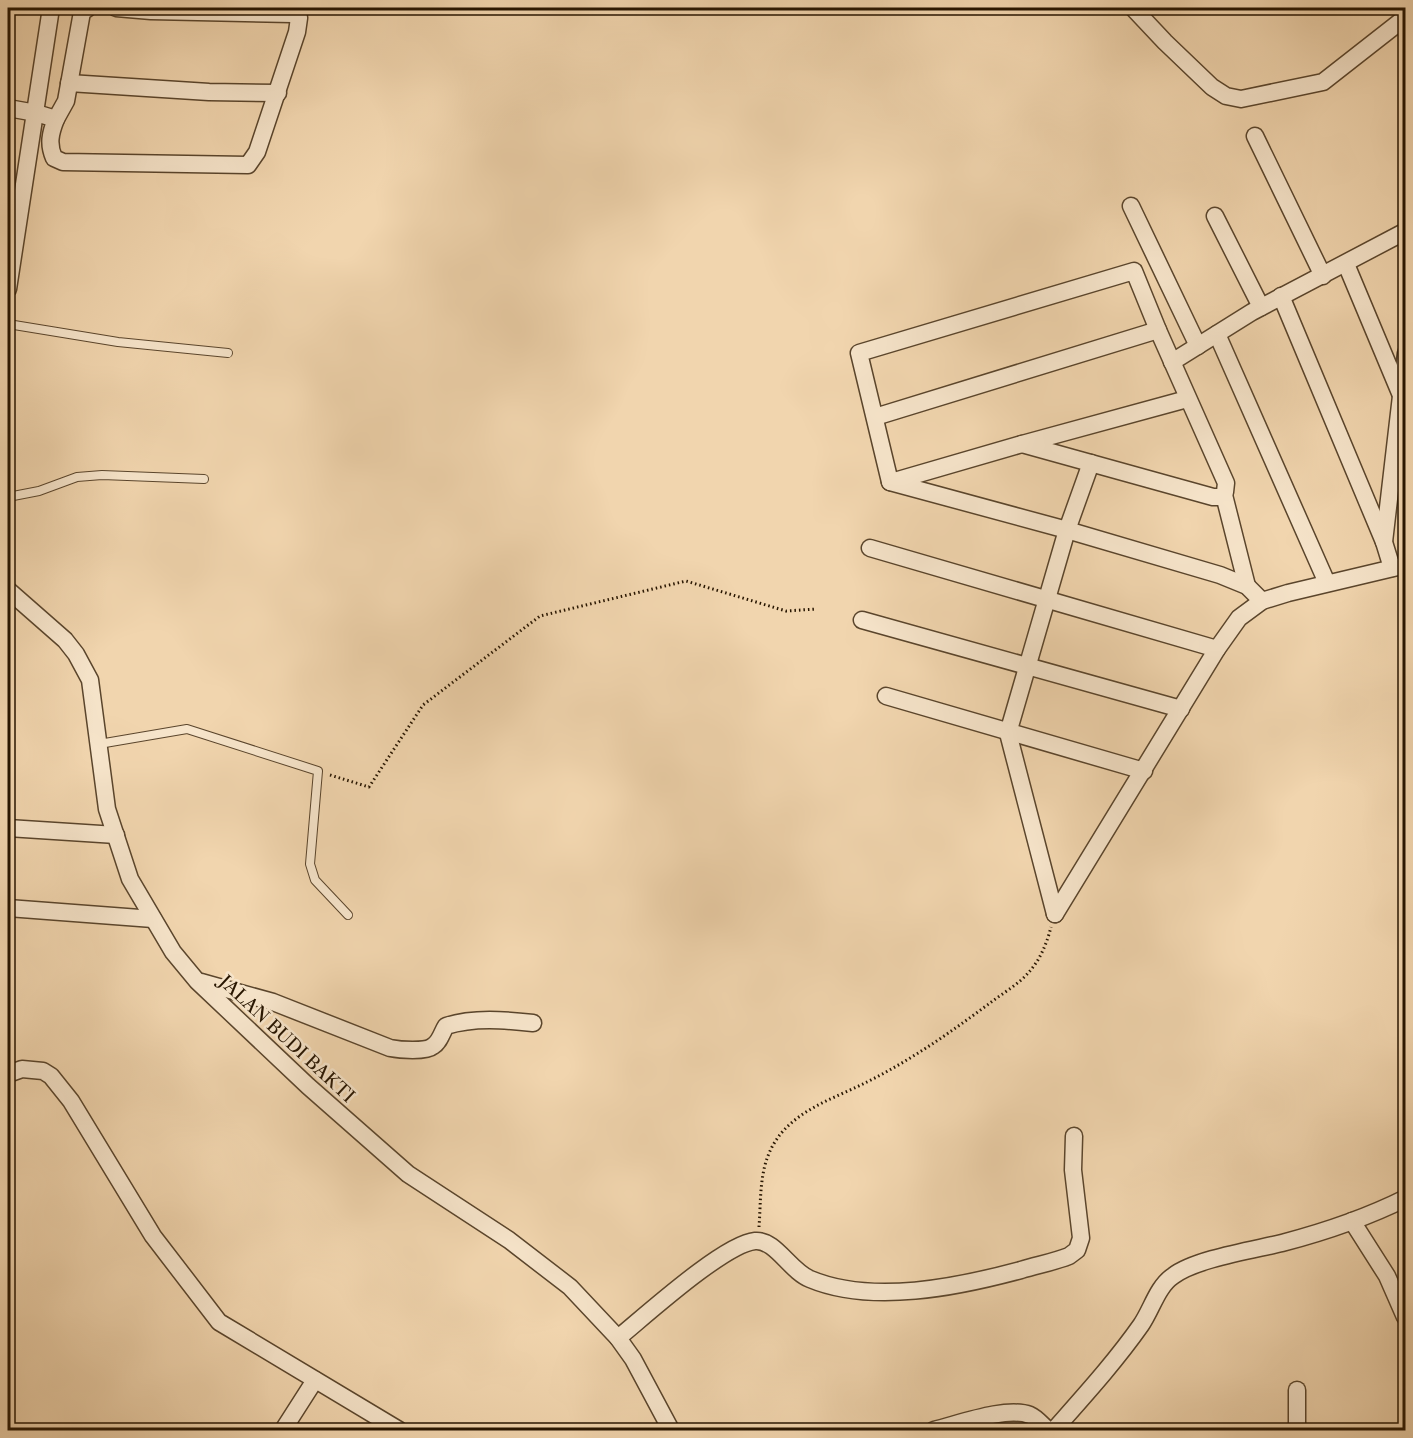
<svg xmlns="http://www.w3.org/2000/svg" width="1413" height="1438" font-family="'Libre Caslon Text',serif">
  <rect width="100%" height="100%" fill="#f1d5ae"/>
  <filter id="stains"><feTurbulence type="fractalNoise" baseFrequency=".00333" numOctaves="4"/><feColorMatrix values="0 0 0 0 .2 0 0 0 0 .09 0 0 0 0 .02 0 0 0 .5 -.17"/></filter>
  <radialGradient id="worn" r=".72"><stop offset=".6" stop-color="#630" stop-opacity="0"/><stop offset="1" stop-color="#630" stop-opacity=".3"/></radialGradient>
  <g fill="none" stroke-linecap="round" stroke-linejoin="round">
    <g stroke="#5a452c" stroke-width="10">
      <g id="lane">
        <polyline points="8,324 118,342 228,353"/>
        <polyline points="8,497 39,491 77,477 102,475 204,479"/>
        <polyline points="99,744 187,729 318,771 310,864 315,880 348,915"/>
      </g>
    </g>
    <g stroke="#5a452c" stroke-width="19">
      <g id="street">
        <polyline points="1133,8 1165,42 1212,87 1226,96 1241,99 1323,82 1406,17"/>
        <polyline points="69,83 209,92 278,93"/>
        <polyline points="8,108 36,113 56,119 66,101 82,12 88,8"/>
        <path d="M56,119C50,134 48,144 54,158L63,162L248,165L257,152L297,32L299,18L292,14L151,11L116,8"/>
        <polyline points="1255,136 1323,276"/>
        <polyline points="1131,206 1198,346"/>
        <polyline points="1215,216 1261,307"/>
        <polyline points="1346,264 1400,393"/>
        <polyline points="8,289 51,8"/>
        <polyline points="1281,296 1384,542"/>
        <polyline points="1217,334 1327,583"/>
        <polyline points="1172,362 1252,312 1406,231"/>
        <polyline points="875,417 1158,330"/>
        <polyline points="890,482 859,353 1134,271 1158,330 1226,483 1225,492 1221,497 1213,497 1022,444"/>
        <polyline points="890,482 1067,530 1220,575 1247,586 1262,601"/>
        <polyline points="891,482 1022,444 1187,399"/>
        <polyline points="1224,495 1247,586"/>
        <polyline points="870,548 1217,649"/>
        <polyline points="1392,568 1384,542 1406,353"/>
        <polyline points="8,590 65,640 76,654 90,680 107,809 130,879 173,952 197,981 308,1086 408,1174 509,1240 570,1287 618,1338 633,1359 671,1430"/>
        <polyline points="862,620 1181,709"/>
        <polyline points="886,696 1144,771"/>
        <polyline points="8,828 116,835"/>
        <polyline points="8,908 153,919"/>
        <polyline points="1055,914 1217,649 1239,618 1262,601 1288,593 1406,565"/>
        <polyline points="1055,914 1008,733 1067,530 1091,463"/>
        <path d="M201,982L273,1002L390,1048C400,1050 426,1052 433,1046C440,1042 442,1032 446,1026C474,1017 505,1020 533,1023"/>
        <polyline points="8,1074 22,1069 43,1071 51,1076 71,1101 153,1236 219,1322 399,1430"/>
        <polyline points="1352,1221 1387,1276 1405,1317"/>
        <path d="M618,1338C645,1316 724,1244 755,1241C775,1239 790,1271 810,1279C872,1305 958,1287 1021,1270C1037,1265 1054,1262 1069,1256L1077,1250L1081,1238L1073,1170L1074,1136"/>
        <polyline points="1297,1390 1297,1430"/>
        <polyline points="283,1430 315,1380"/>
        <path d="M934,1430C959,1424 1006,1406 1030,1415C1037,1418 1042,1425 1048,1430"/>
        <path d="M1054,1430C1084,1396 1115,1362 1141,1325C1152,1309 1157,1287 1173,1276C1195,1259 1253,1250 1282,1243C1324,1232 1366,1218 1406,1198"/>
      </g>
    </g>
    <g stroke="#271500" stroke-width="3" stroke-dasharray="1.5 3" stroke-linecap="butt">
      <polyline points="330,775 369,787 423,705 540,616 686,581 786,611 816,609"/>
      <path d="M759,1227C761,1201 759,1171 772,1147C791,1111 833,1099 867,1082C911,1060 951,1032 990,1003C1003,993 1019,984 1029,972C1040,960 1047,943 1051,927"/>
    </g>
    <use href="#lane" stroke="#f6e4ca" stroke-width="8"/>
    <use href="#street" stroke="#f6e4ca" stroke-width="16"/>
  </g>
  <g text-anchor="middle" stroke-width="5" stroke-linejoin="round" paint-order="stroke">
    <g font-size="18" fill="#271500" stroke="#f6e4ca">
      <text transform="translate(287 1039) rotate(43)" y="6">JALAN BUDI BAKTI</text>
    </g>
  </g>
  <rect width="1413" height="1438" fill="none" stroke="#f1d5ae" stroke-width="30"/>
  <rect x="9" y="9" width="1395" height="1420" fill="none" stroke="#271500" stroke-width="3"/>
  <rect x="15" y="15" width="1383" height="1408" fill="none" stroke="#271500" stroke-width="1.5"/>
  <rect width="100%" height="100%" filter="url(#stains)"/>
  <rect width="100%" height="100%" fill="url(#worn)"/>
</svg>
